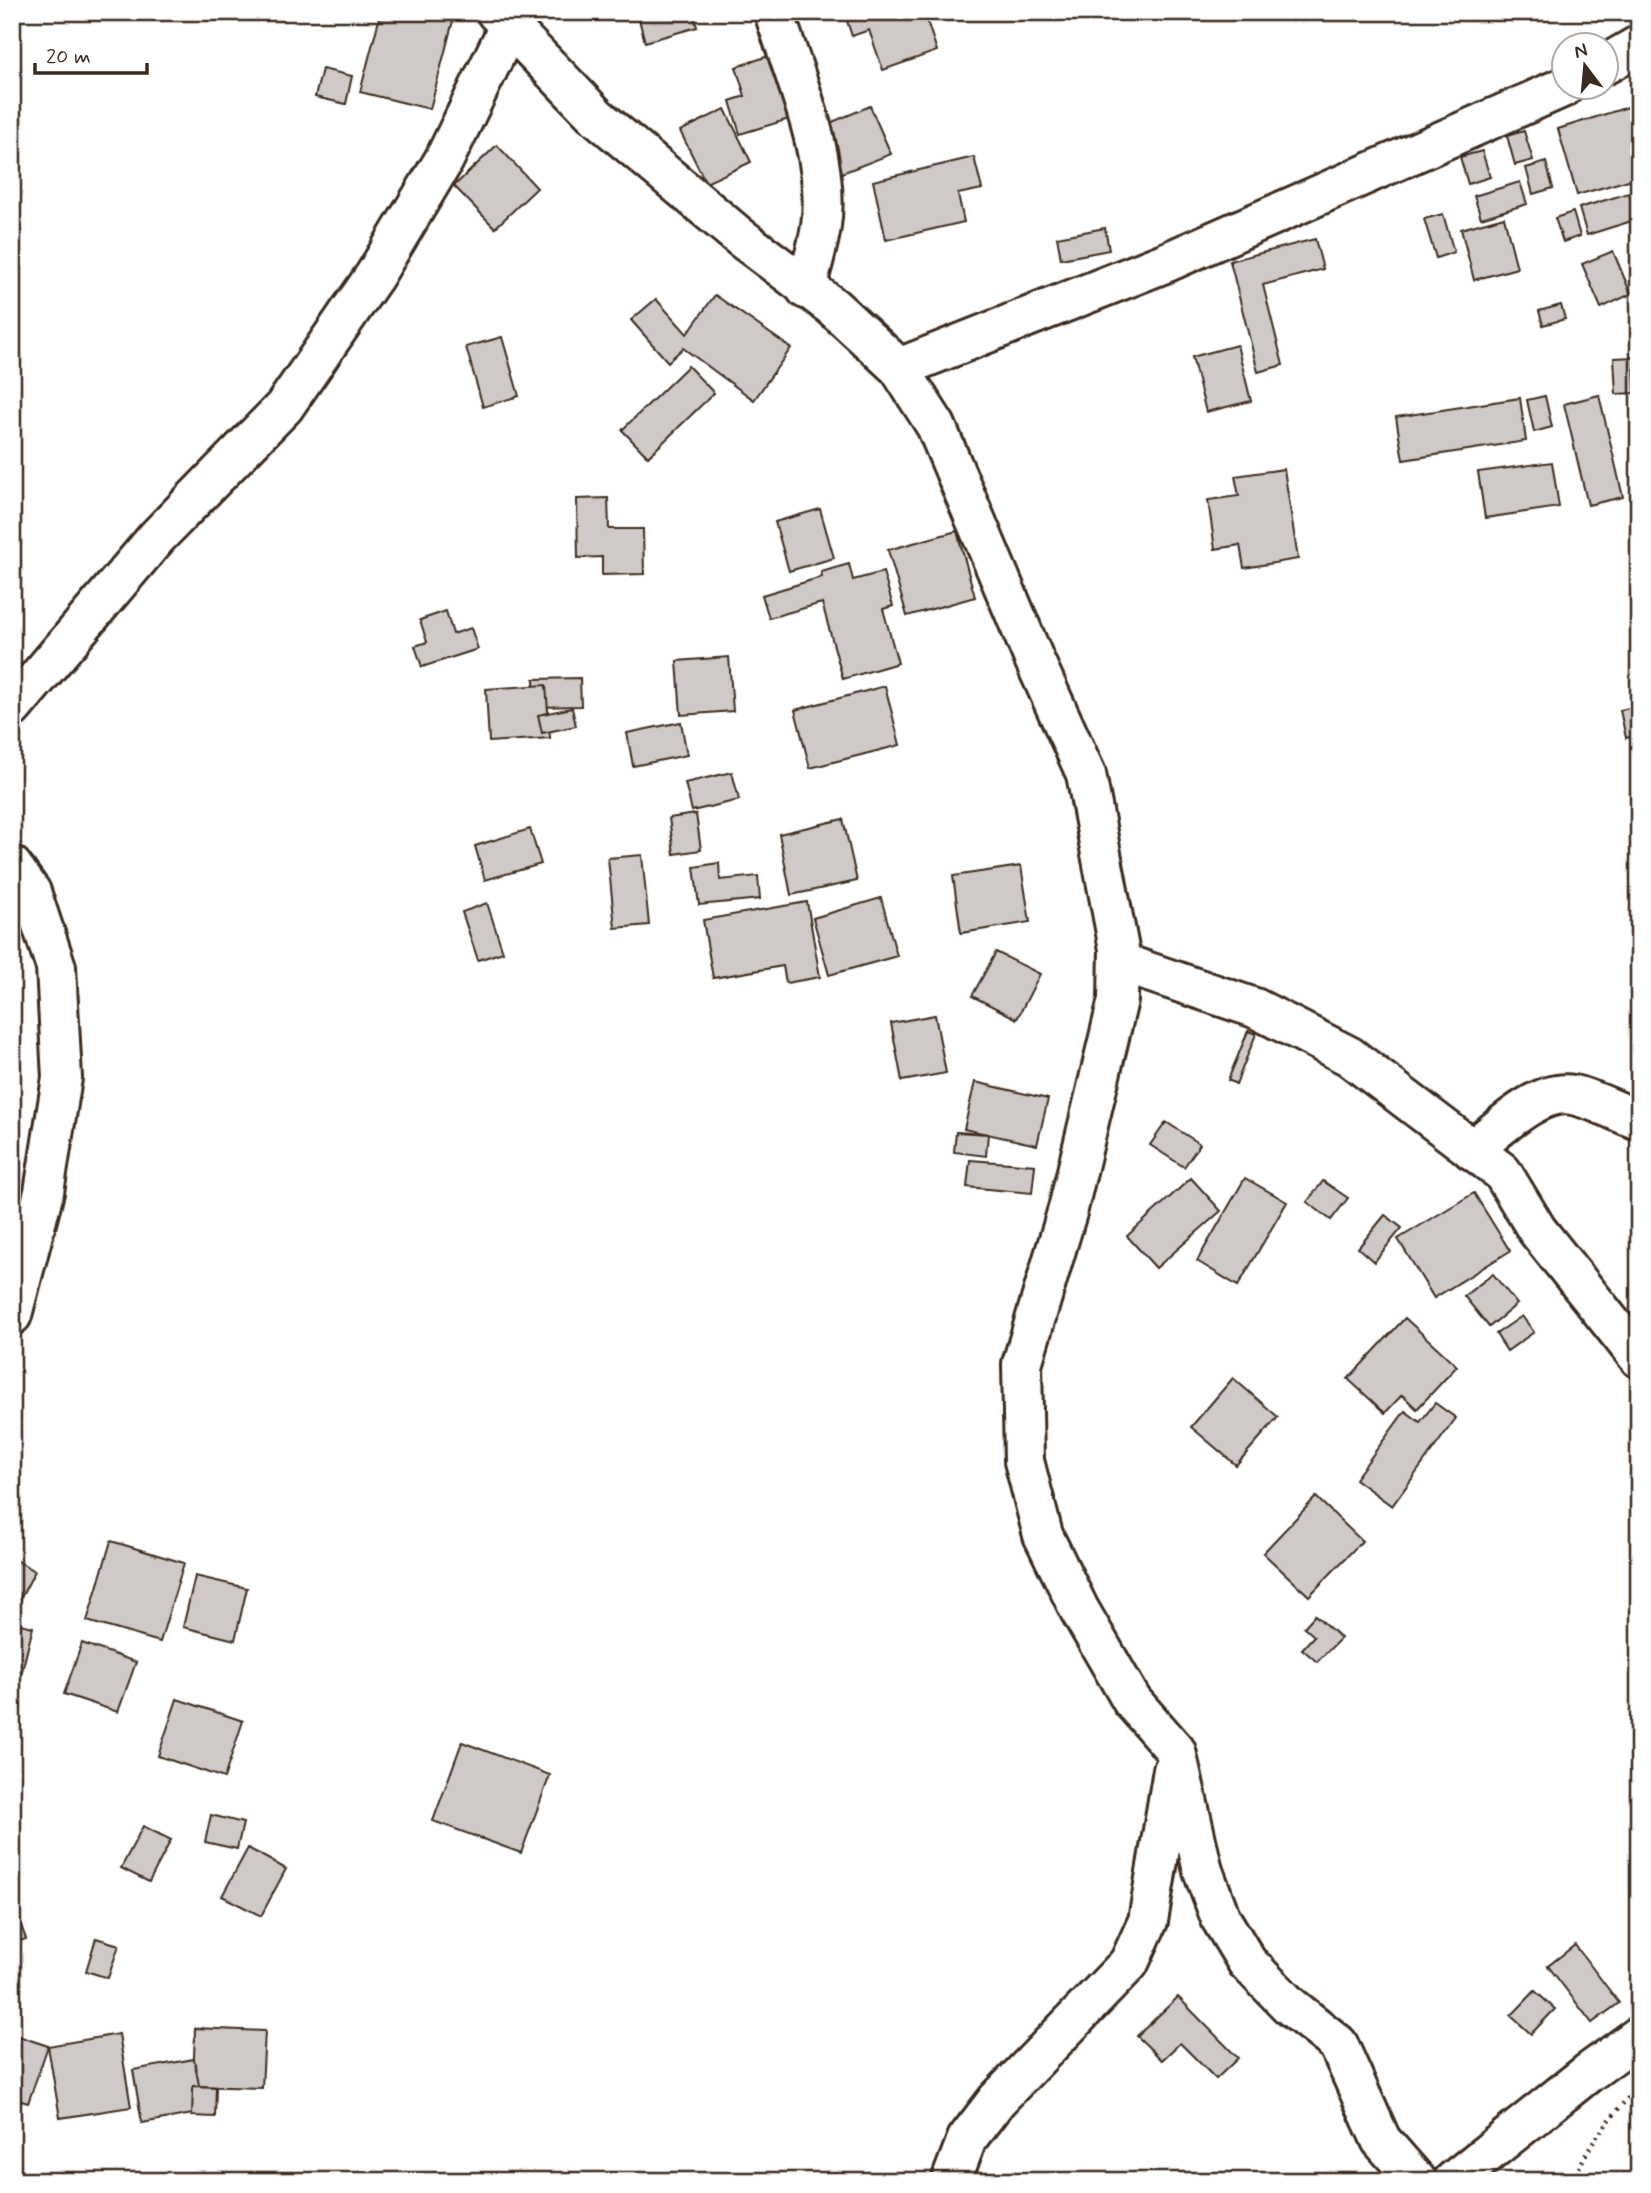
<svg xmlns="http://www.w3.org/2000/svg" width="1651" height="2193" font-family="Mynerve,sans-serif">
  <rect width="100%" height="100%" fill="#fff"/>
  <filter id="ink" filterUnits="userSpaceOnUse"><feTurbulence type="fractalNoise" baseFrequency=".0143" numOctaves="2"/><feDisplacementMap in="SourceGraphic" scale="14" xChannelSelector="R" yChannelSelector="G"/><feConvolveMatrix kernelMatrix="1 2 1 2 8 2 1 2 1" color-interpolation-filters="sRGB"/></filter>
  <g filter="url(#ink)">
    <g fill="#cfcac7" stroke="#3b2a1e" stroke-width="2">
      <polygon points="381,12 455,13 430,109 360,92"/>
      <polygon points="637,12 693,12 697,27 645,42"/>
      <polygon points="844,12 924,12 937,51 883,70 869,30 852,36"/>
      <polygon points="771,55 792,118 740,134 730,101 745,96 736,67"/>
      <polygon points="322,69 352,76 346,104 315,97"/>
      <polygon points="870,106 891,154 837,175 818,128"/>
      <polygon points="1628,107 1639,142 1639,177 1577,195 1558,129"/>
      <polygon points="725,109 751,162 706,183 680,131"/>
      <polygon points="1524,131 1533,160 1515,165 1507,136"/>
      <polygon points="497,145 537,188 495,228 454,186"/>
      <polygon points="1482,151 1490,177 1468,184 1460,157"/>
      <polygon points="974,157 982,189 958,194 964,222 886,240 873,181"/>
      <polygon points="1546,162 1553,188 1533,194 1526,168"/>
      <polygon points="1520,182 1527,204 1481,218 1474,196"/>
      <polygon points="1629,193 1638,219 1587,235 1579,208"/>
      <polygon points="1573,212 1580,236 1563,242 1555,218"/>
      <polygon points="1443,214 1454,252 1436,258 1424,219"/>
      <polygon points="1504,217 1517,268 1474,280 1461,229"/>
      <polygon points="1105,228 1109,250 1061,259 1057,237"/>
      <polygon points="1315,239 1323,269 1263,285 1283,365 1258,372 1230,261"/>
      <polygon points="1613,251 1631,294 1601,308 1582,264"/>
      <polygon points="715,295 791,348 754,400 683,348 668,362 631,320 656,299 687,334"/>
      <polygon points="1561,305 1565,319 1543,325 1539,311"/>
      <polygon points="502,337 519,396 483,407 466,347"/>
      <polygon points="1237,345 1251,401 1206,412 1192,357"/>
      <polygon points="1634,357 1635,393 1616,394 1614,358"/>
      <polygon points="688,366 714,393 648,457 622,430"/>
      <polygon points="1599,395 1623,497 1588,505 1564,404"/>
      <polygon points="1545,396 1552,427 1534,432 1527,400"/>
      <polygon points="1520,398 1526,441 1403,460 1396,417"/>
      <polygon points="1552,462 1559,507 1485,518 1478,472"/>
      <polygon points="1284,469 1298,559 1244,568 1240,545 1215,549 1208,500 1239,496 1235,476"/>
      <polygon points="608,498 609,529 643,529 644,574 602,575 602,557 578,558 577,499"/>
      <polygon points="820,509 834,558 789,571 775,522"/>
      <polygon points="957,531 975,597 907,616 888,550"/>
      <polygon points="849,564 853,580 883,572 893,606 883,609 898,663 843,679 822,603 769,618 762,595 822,577 821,572"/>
      <polygon points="446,611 453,634 471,628 478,649 422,667 415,646 427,642 420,620"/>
      <polygon points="729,657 733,711 681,715 677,661"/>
      <polygon points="580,678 581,706 535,707 534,679"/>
      <polygon points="546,685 550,738 489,742 486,689"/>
      <polygon points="885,686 900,745 810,768 795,710"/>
      <polygon points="1639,706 1639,735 1626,738 1620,710"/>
      <polygon points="572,708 576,726 542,733 538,715"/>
      <polygon points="681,722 687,755 633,766 627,733"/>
      <polygon points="732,772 739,800 692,811 685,783"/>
      <polygon points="696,814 701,850 674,854 669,818"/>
      <polygon points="843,819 857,881 791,895 779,834"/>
      <polygon points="530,829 541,864 485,880 475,846"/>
      <polygon points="642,855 649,925 615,928 608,858"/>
      <polygon points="719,863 720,880 758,876 760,899 699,905 694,867"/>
      <polygon points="1021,866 1030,922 961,933 953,876"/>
      <polygon points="881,898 897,956 829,975 813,918"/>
      <polygon points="807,902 820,977 786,983 783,966 713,978 703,920"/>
      <polygon points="487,903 503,952 478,960 462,912"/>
      <polygon points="996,952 1040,974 1017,1019 972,996"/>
      <polygon points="935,1015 946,1073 902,1081 891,1023"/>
      <polygon points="1248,1031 1256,1034 1236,1084 1228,1080"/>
      <polygon points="975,1082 1048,1099 1037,1145 964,1129"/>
      <polygon points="1166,1122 1200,1144 1184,1167 1150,1145"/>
      <polygon points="956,1132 988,1134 986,1156 954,1152"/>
      <polygon points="970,1160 1035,1165 1032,1193 967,1187"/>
      <polygon points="1191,1178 1221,1211 1156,1268 1127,1236"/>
      <polygon points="1245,1178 1287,1202 1238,1286 1197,1261"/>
      <polygon points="1323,1181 1348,1198 1331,1220 1307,1202"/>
      <polygon points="1474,1193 1510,1251 1434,1298 1398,1239"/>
      <polygon points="1385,1215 1402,1228 1374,1262 1358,1248"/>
      <polygon points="1493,1274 1517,1304 1489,1327 1464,1296"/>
      <polygon points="1522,1316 1534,1332 1507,1351 1496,1334"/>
      <polygon points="1405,1318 1457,1366 1417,1409 1402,1395 1385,1413 1348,1379"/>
      <polygon points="1233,1378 1278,1417 1236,1465 1191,1427"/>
      <polygon points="1435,1403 1456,1418 1392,1506 1355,1479 1405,1411 1420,1422"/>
      <polygon points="1316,1497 1362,1541 1309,1596 1263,1553"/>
      <polygon points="111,1541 184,1563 160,1642 87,1621"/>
      <polygon points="12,1558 35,1571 18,1603 12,1600"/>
      <polygon points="195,1576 247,1588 235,1640 183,1627"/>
      <polygon points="1315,1615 1341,1638 1317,1662 1302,1649 1314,1636 1304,1627"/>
      <polygon points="12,1622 33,1627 16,1695 12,1694"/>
      <polygon points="82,1643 136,1662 118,1712 64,1694"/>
      <polygon points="177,1699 243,1721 224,1778 158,1756"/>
      <polygon points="462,1742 550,1775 521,1853 433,1821"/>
      <polygon points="211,1815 243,1823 237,1849 205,1842"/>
      <polygon points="143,1826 171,1840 149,1882 121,1868"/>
      <polygon points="248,1848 286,1869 261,1916 222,1896"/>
      <polygon points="15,1909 26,1939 12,1944 12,1910"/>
      <polygon points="96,1938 119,1945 108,1978 86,1971"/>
      <polygon points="1575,1945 1619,2003 1592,2023 1548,1966"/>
      <polygon points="1535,1991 1555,2009 1531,2034 1511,2016"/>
      <polygon points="1178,1997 1238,2058 1216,2079 1180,2043 1162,2060 1137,2036"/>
      <polygon points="195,2028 265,2031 262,2088 193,2086"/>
      <polygon points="12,2034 48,2046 28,2103 12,2098"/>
      <polygon points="119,2034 131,2107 60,2118 48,2046"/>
      <polygon points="194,2059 204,2112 142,2123 133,2070"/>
      <polygon points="193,2086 216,2087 215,2117 192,2116"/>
    </g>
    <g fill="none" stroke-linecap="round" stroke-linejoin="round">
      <g stroke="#3b2a1e" stroke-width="44">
        <g id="street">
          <polyline points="496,12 596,116 740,237 833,307 899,368 936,426 1034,659 1086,774 1119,949 1118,1000 1068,1209 1022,1364 1024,1461 1043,1535 1079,1609 1132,1701 1176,1751 1203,1871 1221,1919 1247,1962 1289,2005 1338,2044 1381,2140 1417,2181"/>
          <path d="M774,12C794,75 831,159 821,226C818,247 811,268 806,289"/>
          <polyline points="1606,64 1639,45"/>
          <polyline points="899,368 1167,262 1564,87"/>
          <polyline points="12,708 157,537 284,407 375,275 444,160 509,26"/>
          <polyline points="12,866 31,892 56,967 62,1078 44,1192 12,1315"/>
          <polyline points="1119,962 1255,1008 1349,1056 1502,1172 1537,1230 1639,1358"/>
          <path d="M1472,1150C1498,1130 1538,1088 1573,1095C1594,1099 1619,1113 1639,1120"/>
          <polyline points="951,2181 967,2139 997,2100 1129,1963 1148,1921 1173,1770"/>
          <polyline points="1453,2181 1588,2073 1639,2036"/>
        </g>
      </g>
      <path stroke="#3b2a1e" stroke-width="4.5" stroke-dasharray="2 5" stroke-linecap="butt" d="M1574,2181C1585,2147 1613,2116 1635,2089"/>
      <use href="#street" stroke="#fff" stroke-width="38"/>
    </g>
  </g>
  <rect width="1651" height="2193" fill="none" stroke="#fff" stroke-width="42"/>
  <rect x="21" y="21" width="1609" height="2151" fill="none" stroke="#3b2a1e" stroke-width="2.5" filter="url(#ink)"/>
  <g transform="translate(1585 66) rotate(344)"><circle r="33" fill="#ffffff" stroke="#b1aaa5" stroke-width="2"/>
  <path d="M0-5L12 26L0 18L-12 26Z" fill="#3b2a1e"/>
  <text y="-10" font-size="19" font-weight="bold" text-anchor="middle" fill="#3b2a1e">N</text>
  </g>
  <path d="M35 63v10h112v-10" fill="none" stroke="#3b2a1e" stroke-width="3.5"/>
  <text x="46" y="63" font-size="21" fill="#3b2a1e" stroke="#ffffff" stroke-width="5" paint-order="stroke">20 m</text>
</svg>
